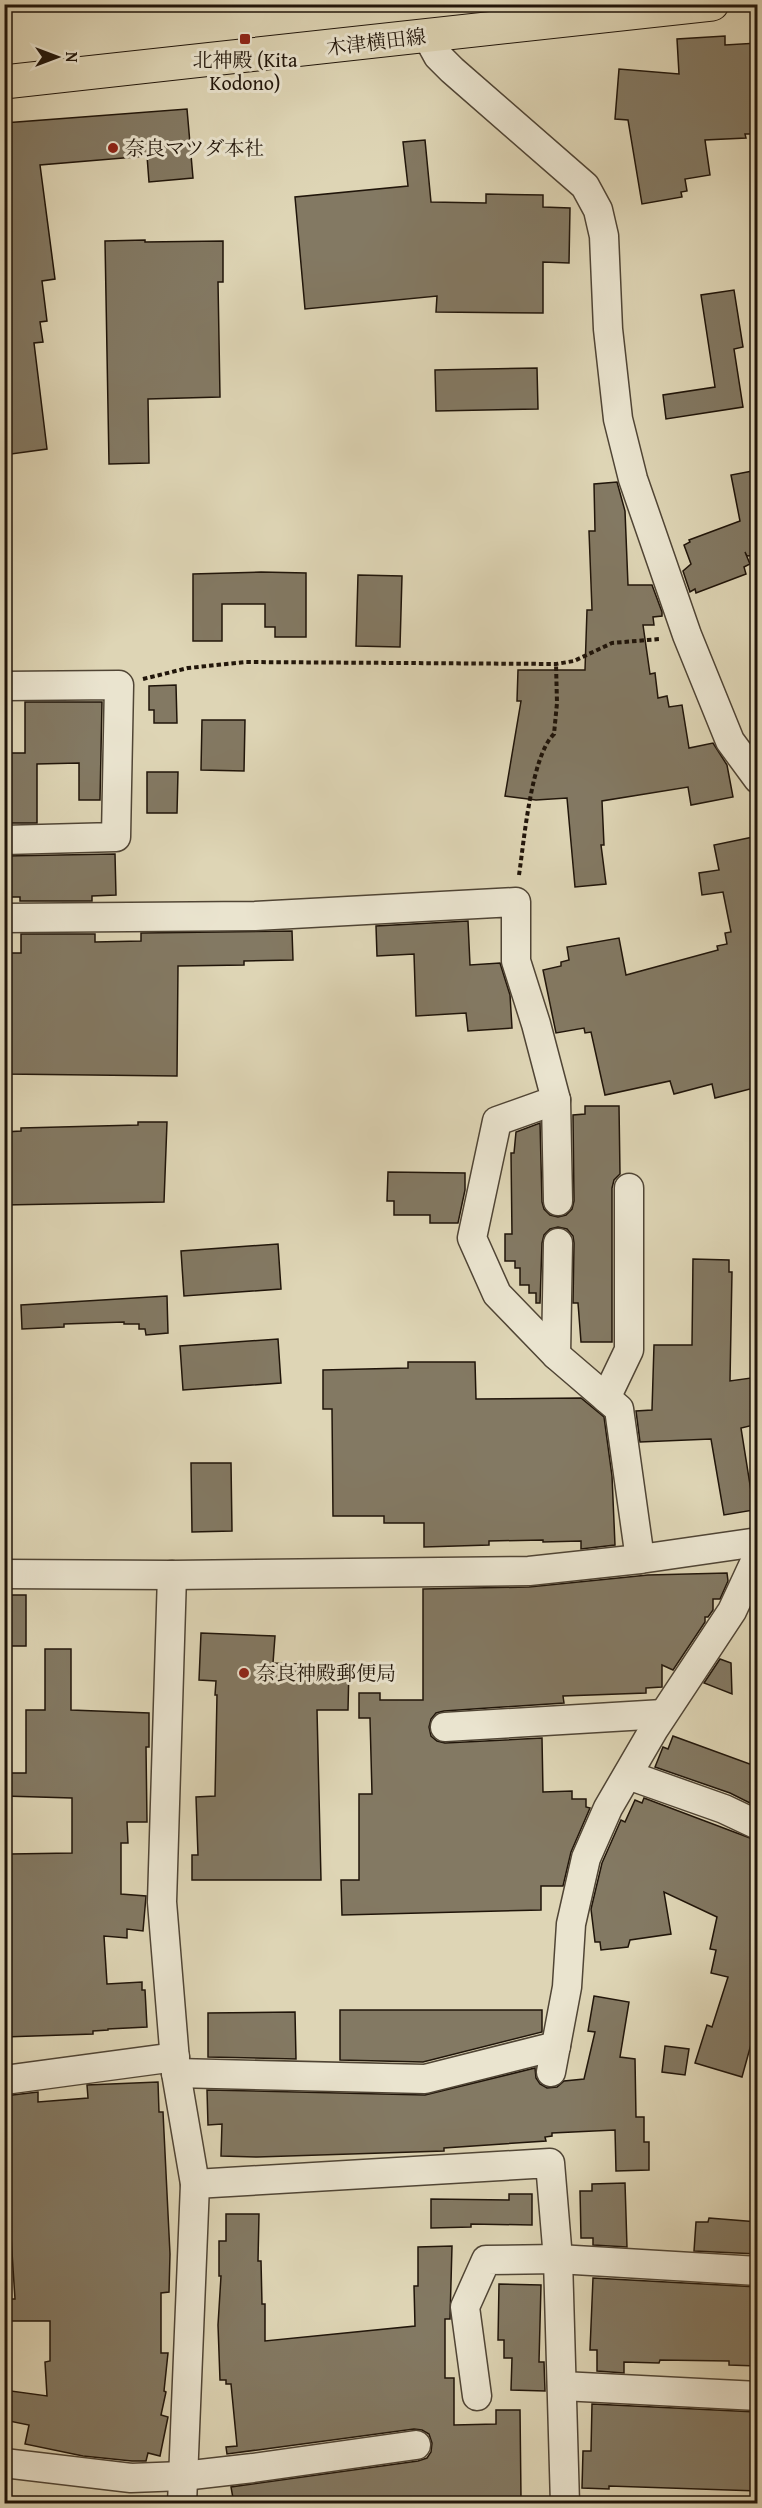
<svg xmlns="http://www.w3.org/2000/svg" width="762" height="2508" font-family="'Gentium Book Plus','Noto Serif JP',serif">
  <rect width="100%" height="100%" fill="#ded5b5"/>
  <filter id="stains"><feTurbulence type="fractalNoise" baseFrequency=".00333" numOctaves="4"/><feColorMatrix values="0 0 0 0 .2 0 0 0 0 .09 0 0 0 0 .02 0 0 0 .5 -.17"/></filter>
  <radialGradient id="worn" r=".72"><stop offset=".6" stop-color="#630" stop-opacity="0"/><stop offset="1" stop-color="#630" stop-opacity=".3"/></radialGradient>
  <g fill="#837963" stroke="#20150a" stroke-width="1.5">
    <polygon points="725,36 725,45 758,43 758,114 753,115 754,134 745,134 746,138 705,140 710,175 685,179 687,191 681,192 682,197 642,204 628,120 615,119 619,69 679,74 677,39"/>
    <polygon points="187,109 193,178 149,182 147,156 40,165 55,279 42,281 47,321 40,322 43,342 34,343 47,449 4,455 4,123"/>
    <polygon points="425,140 431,202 486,203 486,194 543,195 543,207 570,208 569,263 543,262 543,313 436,312 437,296 305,309 295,197 408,186 403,142"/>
    <polygon points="145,240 145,242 223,241 223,282 218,282 220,397 148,399 149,463 109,464 105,241"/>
    <polygon points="734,290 743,347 734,349 743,407 666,419 663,395 715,387 701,295"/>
    <polygon points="537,368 538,409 436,411 435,370"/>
    <polygon points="758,470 758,555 747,556 745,552 750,564 744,567 746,574 696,593 695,589 690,592 683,571 691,564 684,545 690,542 689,540 740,521 731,475"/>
    <polygon points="617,482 625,511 628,585 652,585 662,612 662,616 653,617 654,625 643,625 650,674 655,673 658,698 667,696 669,707 682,705 689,748 713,743 727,765 733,797 691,805 688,787 602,801 604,845 601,845 606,884 575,887 567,798 536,800 505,796 521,701 517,701 518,670 585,670 587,610 592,610 589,531 595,531 594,484"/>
    <polygon points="261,572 306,573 306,637 275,637 275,627 265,627 265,604 222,604 222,641 193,641 193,574"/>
    <polygon points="358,575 402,576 400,647 356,646"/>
    <polygon points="176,685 177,723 154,723 154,710 149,710 149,686"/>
    <polygon points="25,702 102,702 100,800 79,800 79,763 37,764 37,823 6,823 6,753 25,753"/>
    <polygon points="202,720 245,720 244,771 201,770"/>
    <polygon points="147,772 178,772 177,813 147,813"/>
    <polygon points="758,836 758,1087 715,1098 712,1084 674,1094 670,1081 605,1095 591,1032 585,1033 584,1028 556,1033 543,970 561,966 561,962 569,960 567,947 619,938 626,975 718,950 717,946 727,944 725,933 731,932 723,892 702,895 699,873 719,870 714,845"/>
    <polygon points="115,854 116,895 92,896 92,901 20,901 20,897 8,897 9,875 5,875 5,856"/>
    <polygon points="468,921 470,965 500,963 510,995 512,1028 468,1031 466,1013 416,1016 414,954 377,956 376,926"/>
    <polygon points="292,931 293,960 244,961 244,965 178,966 177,1076 4,1074 4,990 9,990 9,953 21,953 21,934 95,934 95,942 141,941 141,933"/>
    <polygon points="585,1106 619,1106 620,1174 614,1180 612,1188 612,1342 581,1342 578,1303 573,1303 574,1243 573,1236 567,1229 558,1227 550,1229 544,1235 542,1243 540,1303 536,1303 536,1293 529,1293 529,1285 520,1285 520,1268 515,1268 515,1261 505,1261 505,1234 512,1234 511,1153 514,1153 516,1132 540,1123 542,1202 544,1209 550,1215 558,1217 566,1215 572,1209 574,1201 573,1115 585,1114"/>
    <polygon points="138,1122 167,1122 164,1202 4,1205 4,1132 21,1131 21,1128 138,1125"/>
    <polygon points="388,1172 465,1173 465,1190 458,1223 430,1223 430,1215 394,1215 394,1201 387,1201"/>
    <polygon points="278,1244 281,1289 184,1296 181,1251"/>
    <polygon points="693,1259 729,1260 729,1272 732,1272 730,1381 758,1377 758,1424 741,1428 754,1510 724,1515 711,1439 640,1442 636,1411 652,1410 654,1345 692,1345"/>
    <polygon points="167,1296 168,1333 146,1335 145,1329 139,1329 139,1324 124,1324 124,1322 64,1324 64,1327 22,1329 21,1305"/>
    <polygon points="278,1339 281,1383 183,1390 180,1346"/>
    <polygon points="408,1362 475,1362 476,1399 581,1398 604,1417 612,1476 615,1545 581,1549 581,1541 543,1542 543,1540 489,1541 489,1545 424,1547 424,1523 384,1523 384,1516 333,1516 332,1409 323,1409 323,1370 408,1368"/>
    <polygon points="191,1463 231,1463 232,1531 192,1532"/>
    <polygon points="727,1573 728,1581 720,1599 713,1599 713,1610 708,1617 705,1617 705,1622 673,1670 662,1665 662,1687 646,1688 646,1693 563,1696 564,1703 444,1711 436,1713 431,1719 429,1727 431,1736 437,1741 445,1743 542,1738 543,1792 572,1791 572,1799 586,1799 586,1807 590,1808 571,1852 563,1886 541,1886 541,1910 342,1915 341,1880 359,1880 359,1794 372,1794 370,1718 359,1718 359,1693 380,1693 380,1700 423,1700 423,1589 529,1587 648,1575"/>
    <rect x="4" y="1595" width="22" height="51"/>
    <polygon points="201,1633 275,1636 273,1663 349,1666 348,1710 317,1710 321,1880 192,1880 192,1855 198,1855 196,1797 215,1796 217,1695 215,1695 216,1681 199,1680"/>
    <polygon points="45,1649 71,1649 71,1710 149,1713 149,1747 146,1747 147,1822 127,1822 128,1843 121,1843 121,1894 146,1896 143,1931 127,1929 127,1938 104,1936 107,1984 142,1982 142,1990 145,1990 147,2027 108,2029 108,2030 93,2031 93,2034 4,2037 4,2013 8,2013 7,1993 9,1993 6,1922 11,1854 72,1853 72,1798 4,1796 4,1773 26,1773 26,1710 45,1710"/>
    <polygon points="720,1659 731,1663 732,1694 704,1683"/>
    <polygon points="673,1736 758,1767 758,1807 730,1793 655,1767 663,1747 668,1749"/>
    <polygon points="644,1798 758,1841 758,2019 742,2077 695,2063 707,2025 712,2027 728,1977 711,1973 716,1950 710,1949 717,1917 664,1892 671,1934 630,1940 628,1947 601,1950 600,1942 595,1942 591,1909 602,1863 621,1820 625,1822 635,1800 642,1803"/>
    <polygon points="594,1996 629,2002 620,2057 635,2059 636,2117 644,2117 644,2142 649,2142 649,2170 616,2171 615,2130 552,2133 552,2136 545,2137 546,2141 444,2148 444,2151 257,2157 221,2156 222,2124 208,2125 207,2090 425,2095 535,2068 536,2078 540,2084 547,2088 557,2087 564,2081 584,2079 595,2032 588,2031"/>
    <polygon points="340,2010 542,2010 542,2032 423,2062 340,2060"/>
    <polygon points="295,2012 296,2059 208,2057 208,2013"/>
    <polygon points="665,2046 689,2049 685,2075 662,2072"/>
    <polygon points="158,2082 159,2112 163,2112 170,2254 169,2292 161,2293 161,2353 168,2353 164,2391 166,2392 161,2415 168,2417 160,2456 148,2453 146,2461 132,2461 83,2456 25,2444 29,2425 4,2420 4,2390 47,2396 45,2362 50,2361 50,2321 4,2321 4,2299 15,2299 11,2237 4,2238 4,2096 38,2092 38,2102 88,2098 87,2085"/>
    <polygon points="625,2183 627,2247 593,2245 593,2238 581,2238 580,2191 592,2191 592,2184"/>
    <polygon points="509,2194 532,2194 532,2225 471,2224 471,2227 431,2228 431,2199 509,2200"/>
    <polygon points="226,2214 259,2214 258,2261 261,2261 262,2304 265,2304 265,2341 415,2326 414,2286 418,2286 418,2247 452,2246 450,2319 445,2319 445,2378 454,2378 454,2425 496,2424 496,2410 520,2410 521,2498 469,2504 234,2504 231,2487 418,2461 427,2458 431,2452 432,2443 429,2434 422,2430 414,2429 227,2454 226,2447 237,2446 231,2384 226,2384 226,2380 220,2380 218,2325 221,2276 219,2276 219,2241 226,2241"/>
    <polygon points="709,2218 758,2222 758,2254 694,2251 696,2222 708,2222"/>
    <polygon points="593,2278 758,2287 757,2366 729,2365 729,2361 660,2360 659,2363 624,2362 624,2373 597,2371 597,2350 590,2350"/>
    <polygon points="499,2284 541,2285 539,2362 544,2362 545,2391 511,2390 512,2358 504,2358 504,2340 498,2340"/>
    <polygon points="592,2404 756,2412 758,2491 609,2486 609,2489 582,2488 583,2451 591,2451"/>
  </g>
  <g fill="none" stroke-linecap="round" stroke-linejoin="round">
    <g stroke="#504535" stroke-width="31">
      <g id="minor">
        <polyline points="427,36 438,56 452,70 585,186 598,210 604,236 608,329 618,419 633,479 687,635 730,741 758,779"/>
        <polyline points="4,686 119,685 116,837 4,840"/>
        <polyline points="4,918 255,916 516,902 516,961 536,1024 556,1100 497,1121 472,1238 497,1294 556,1355 619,1409 640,1559"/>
        <polyline points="556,1100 558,1201"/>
        <polyline points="556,1355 558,1243"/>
        <polyline points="606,1398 629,1350 629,1188"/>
        <polyline points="4,1574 172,1575 529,1571 640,1559 758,1542"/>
        <polyline points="172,1575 162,1902 176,2073 195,2184 182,2504"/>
        <polyline points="445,1727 663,1714"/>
        <polyline points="628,1775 724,1809 758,1825"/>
        <polyline points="551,2072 567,1987 571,1924 586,1858 608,1808 654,1729 732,1611 758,1555"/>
        <polyline points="176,2073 425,2079 556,2046"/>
        <polyline points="4,2080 175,2057"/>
        <polyline points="195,2184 550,2163 558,2259 565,2504"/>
        <polyline points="562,2386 758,2396"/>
        <polyline points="477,2396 465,2307 486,2260 558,2259 758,2271"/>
        <polyline points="4,2463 131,2478 183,2476 253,2468 416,2445"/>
      </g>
    </g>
    <g stroke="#20150a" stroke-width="35">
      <polyline id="major" points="4,82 712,4"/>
    </g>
    <g stroke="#20150a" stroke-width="4" stroke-dasharray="4.5 3" stroke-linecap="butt">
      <polyline points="143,679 188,668 246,662 556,664 574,661 612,643 660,639"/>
      <path d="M519,875C524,842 531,756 554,734L557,703L556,664"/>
    </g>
    <use href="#minor" stroke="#eae4cf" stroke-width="28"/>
    <use href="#major" stroke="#ded5b5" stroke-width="33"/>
  </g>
  <g fill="#8f2418" stroke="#eae4cf" stroke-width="2">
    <rect x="239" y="33" width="12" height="12" rx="3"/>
    <circle cx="113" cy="148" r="6"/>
    <circle cx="244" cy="1673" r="6"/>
  </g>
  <g text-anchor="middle" stroke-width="6" stroke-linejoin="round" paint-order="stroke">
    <g font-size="20" fill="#20150a" stroke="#eae4cf">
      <text transform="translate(376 42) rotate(-7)" y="7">木津横田線</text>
    </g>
    <g font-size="20" fill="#20150a" stroke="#eae4cf" text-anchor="start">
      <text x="245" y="67" text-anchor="middle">北神殿 (Kita<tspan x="245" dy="23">Kodono)</tspan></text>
      <text x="125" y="155">奈良マツダ本社</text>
      <text x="256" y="1680">奈良神殿郵便局</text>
    </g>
  </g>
  <rect width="762" height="2508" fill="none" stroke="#ded5b5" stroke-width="24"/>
  <rect x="6" y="6" width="750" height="2496" fill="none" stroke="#20150a" stroke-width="3"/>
  <rect x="12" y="12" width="738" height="2484" fill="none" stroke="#20150a" stroke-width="1.5"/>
  <g transform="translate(57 57) rotate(90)" stroke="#eae4cf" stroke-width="4.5" paint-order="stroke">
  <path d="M0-4.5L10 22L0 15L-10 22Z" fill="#20150a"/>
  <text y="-9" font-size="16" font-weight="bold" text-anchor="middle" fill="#20150a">N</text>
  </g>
  <rect width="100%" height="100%" filter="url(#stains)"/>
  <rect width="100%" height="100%" fill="url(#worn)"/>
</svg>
